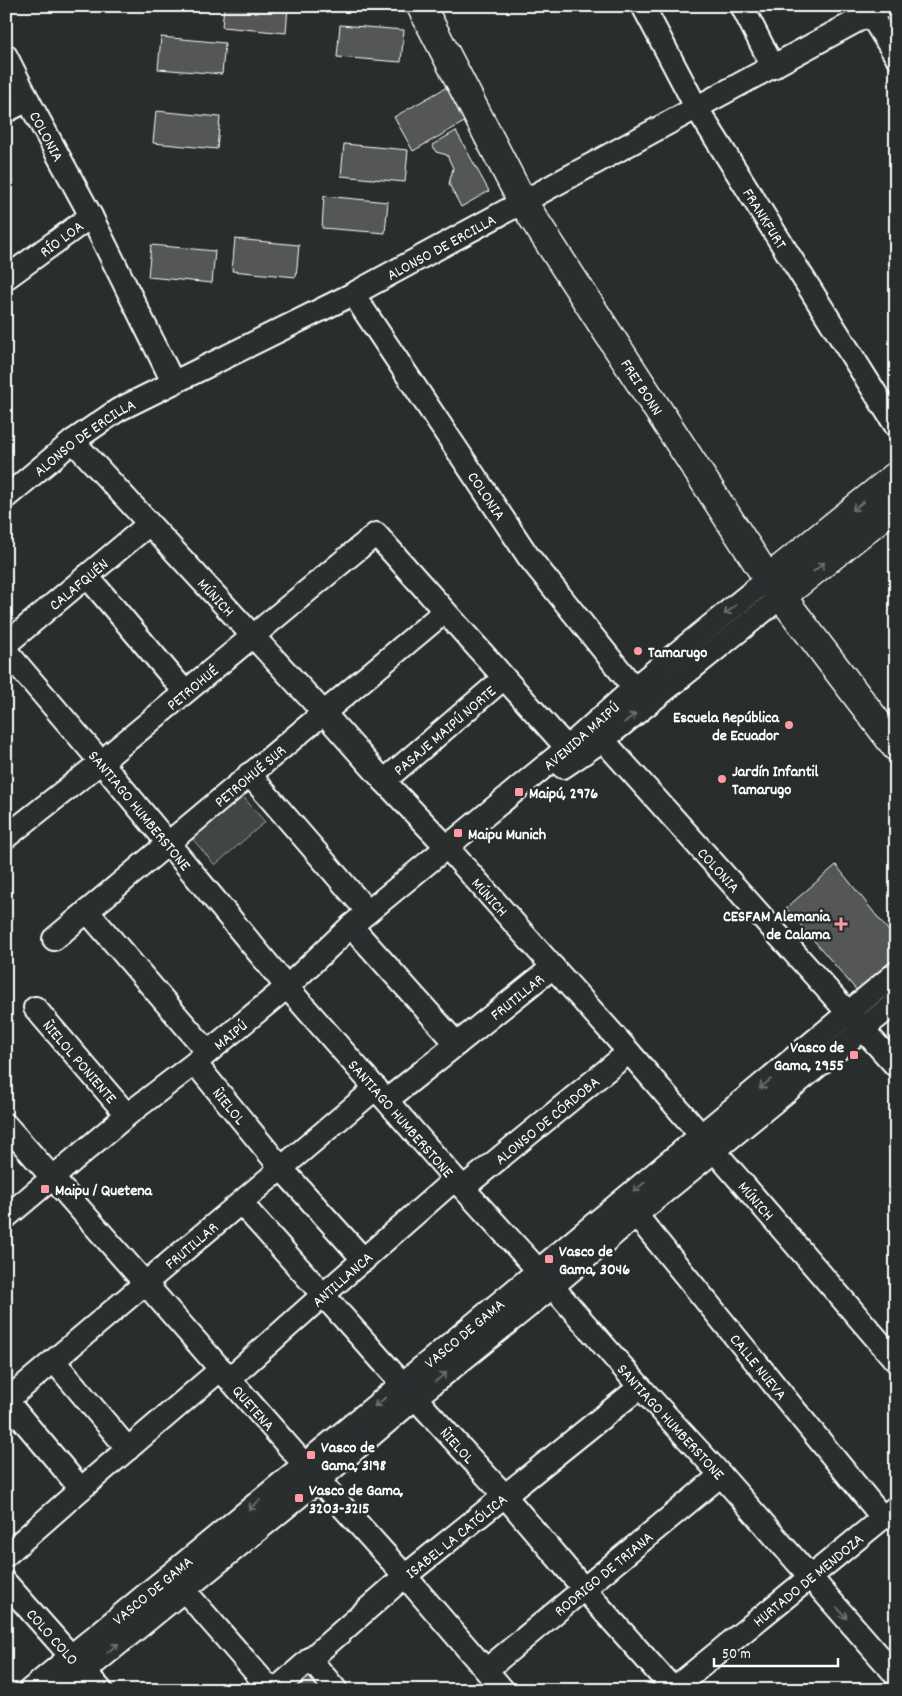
<svg xmlns="http://www.w3.org/2000/svg" width="902" height="1696" font-family="Dekko,sans-serif">
  <rect width="100%" height="100%" fill="#2a2d2e"/>
  <filter id="ink" filterUnits="userSpaceOnUse"><feTurbulence type="fractalNoise" baseFrequency=".02" numOctaves="2"/><feDisplacementMap in="SourceGraphic" scale="10" xChannelSelector="R" yChannelSelector="G"/><feConvolveMatrix kernelMatrix="1 2 1 2 8 2 1 2 1" color-interpolation-filters="sRGB"/></filter>
  <g filter="url(#ink)">
    <polygon fill="#414445" stroke="#a0a2a2" points="239,792 265,822 215,865 189,835"/>
    <g fill="#555758" stroke="#fff">
      <polygon points="224,6 288,6 286,33 222,27"/>
      <polygon points="340,25 404,30 401,62 337,57"/>
      <polygon points="161,37 225,43 222,74 158,69"/>
      <polygon points="447,87 466,121 413,151 394,117"/>
      <polygon points="156,111 220,117 217,149 153,143"/>
      <polygon points="456,131 489,191 461,207 449,184 453,168 447,155 436,152 432,145"/>
      <polygon points="344,144 408,150 405,182 341,176"/>
      <polygon points="324,196 388,202 385,233 322,228"/>
      <polygon points="235,239 299,245 296,277 232,271"/>
      <polygon points="151,245 215,251 212,283 148,277"/>
      <polygon points="836,865 896,940 896,959 858,992 786,908"/>
      <polygon points="309,1670 326,1690 286,1690"/>
    </g>
    <g fill="none" stroke-linecap="round" stroke-linejoin="round">
      <g stroke="#fff" stroke-width="26">
        <g id="minor">
          <path id="s1" d="M643,6L696,107L896,426"/>
          <polyline points="742,6 773,67"/>
          <polyline points="865,6 896,56"/>
          <path id="s2" d="M6,56L28,100L91,216L173,382"/>
          <polyline points="6,111 28,100"/>
          <path id="s3" d="M6,278L91,216"/>
          <path id="s4" d="M353,294L528,556L634,688"/>
          <path id="s5" d="M73,441L323,712L384,781L446,846L553,967L629,1052L896,1361"/>
          <path id="s6" d="M6,497L73,441L118,410L353,294L884,6"/>
          <polyline points="87,576 185,692"/>
          <path id="s7" d="M6,644L149,524"/>
          <path id="s8" d="M6,651L101,762L287,987L463,1188L538,1270L640,1387L721,1475L896,1675"/>
          <path id="s9" d="M603,740L896,1066"/>
          <polyline points="563,767 603,740 781,597"/>
          <polyline points="249,774 368,912"/>
          <path id="s10" d="M384,781L504,678"/>
          <path id="s11" d="M6,837L101,762L376,534L567,748"/>
          <polyline points="87,911 208,1052"/>
          <polyline points="351,926 457,1044"/>
          <path id="s12" d="M54,939L444,612"/>
          <path id="s13" d="M35,1008L127,1115"/>
          <path id="s14" d="M195,1063L282,1169L364,1260"/>
          <path id="s15" d="M387,1100L553,967"/>
          <path id="s16" d="M6,1125L304,1464L405,1576L503,1690"/>
          <path id="s17" d="M463,1188L629,1052"/>
          <path id="s18" d="M241,1203L408,1390L505,1496L584,1589L673,1689"/>
          <path id="s19" d="M636,1215L882,1517"/>
          <path id="s20" d="M6,1217L127,1115L195,1063L287,987L351,926L567,748L634,688L768,579"/>
          <polyline points="54,1361 128,1449"/>
          <path id="s21" d="M229,1379L323,1295L455,1179"/>
          <polyline points="6,1400 81,1489"/>
          <path id="s22" d="M6,1401L376,1088"/>
          <polyline points="6,1555 81,1489 221,1369"/>
          <path id="s23" d="M6,1583L101,1690"/>
          <polyline points="184,1590 271,1690"/>
          <polyline points="310,1659 336,1690"/>
          <path id="s24" d="M486,1670L721,1475"/>
          <path id="s25" d="M30,1690L402,1384L896,973"/>
          <polyline points="62,1690 319,1480 415,1398 552,1287 636,1215 896,1002"/>
          <path id="s26" d="M275,1690L405,1576L640,1387"/>
          <path id="s27" d="M672,1690L896,1507"/>
        </g>
      </g>
      <g stroke="#fff" stroke-width="31">
        <g id="major">
          <path id="s28" d="M421,6L522,201L768,579L896,747"/>
          <polyline points="768,579 896,476"/>
          <polyline points="781,597 896,505"/>
        </g>
      </g>
      <use href="#minor" stroke="#2a2d2e" stroke-width="22"/>
      <use href="#major" stroke="#2a2d2e" stroke-width="28"/>
    </g>
    <defs><path id="oneway-shaft" d="M-6 0H5M1.5-3L5.5 0L1.5 3" fill="none" stroke-width="1.6" stroke-linecap="round" stroke-linejoin="round" transform="scale(1.25)"/></defs>
    <g stroke="#6a6c6d">
      <use href="#oneway-shaft" transform="translate(858 506) rotate(141)"/>
      <use href="#oneway-shaft" transform="translate(819 567) rotate(-39)"/>
      <use href="#oneway-shaft" transform="translate(730 610) rotate(141)"/>
      <use href="#oneway-shaft" transform="translate(630 718) rotate(-39)"/>
      <use href="#oneway-shaft" transform="translate(765 1084) rotate(140)"/>
      <use href="#oneway-shaft" transform="translate(639 1187) rotate(141)"/>
      <use href="#oneway-shaft" transform="translate(441 1377) rotate(-39)"/>
      <use href="#oneway-shaft" transform="translate(380 1402) rotate(141)"/>
      <use href="#oneway-shaft" transform="translate(254 1505) rotate(140)"/>
      <use href="#oneway-shaft" transform="translate(842 1613) rotate(49)"/>
      <use href="#oneway-shaft" transform="translate(113 1648) rotate(-39)"/>
    </g>
  </g>
  <g fill="#ff9aa2" stroke="#2a2d2e" stroke-width="2">
    <circle cx="638" cy="651" r="5"/>
    <circle cx="789" cy="725" r="5"/>
    <circle cx="722" cy="779" r="5"/>
    <rect x="514" y="787" width="10" height="10" rx="2.5"/>
    <rect x="453" y="828" width="10" height="10" rx="2.5"/>
    <path d="M838.5 916.5h5v5h5v5h-5v5h-5v-5h-5v-5h5z"/>
    <rect x="849" y="1050" width="10" height="10" rx="2.5"/>
    <rect x="40" y="1184" width="10" height="10" rx="2.5"/>
    <rect x="544" y="1254" width="10" height="10" rx="2.5"/>
    <rect x="306" y="1450" width="10" height="10" rx="2.5"/>
    <rect x="294" y="1493" width="10" height="10" rx="2.5"/>
  </g>
  <g text-anchor="middle" stroke-width="5" stroke-linejoin="round" paint-order="stroke">
    <g font-size="16" fill="#fff" stroke="#2a2d2e">
      <text dy="6" stroke="none"><textPath href="#s2" startOffset="90">COLONIA</textPath></text>
      <text dy="6" stroke="none"><textPath href="#s1" startOffset="245">FRANKFURT</textPath></text>
      <text dy="6" stroke="none"><textPath href="#s3" startOffset="68">RÍO LOA</textPath></text>
      <text dy="6" stroke="none"><textPath href="#s6" startOffset="504">ALONSO DE ERCILLA</textPath></text>
      <text dy="6" stroke="none"><textPath href="#s28" startOffset="441">FREI BONN</textPath></text>
      <text dy="6" stroke="none"><textPath href="#s6" startOffset="99">ALONSO DE ERCILLA</textPath></text>
      <text dy="6" stroke="none"><textPath href="#s4" startOffset="242">COLONIA</textPath></text>
      <text dy="6" stroke="none"><textPath href="#s7" startOffset="94">CALAFQUÉN</textPath></text>
      <text dy="6" stroke="none"><textPath href="#s5" startOffset="212">MÚNICH</textPath></text>
      <text dy="6" stroke="none"><textPath href="#s11" startOffset="239">PETROHUÉ</textPath></text>
      <text dy="6" stroke="none"><textPath href="#s10" startOffset="79">PASAJE MAIPÚ NORTE</textPath></text>
      <text dy="6" stroke="none"><textPath href="#s20" startOffset="750">AVENIDA MAIPÚ</textPath></text>
      <text dy="6" stroke="none"><textPath href="#s12" startOffset="255">PETROHUÉ SUR</textPath></text>
      <text dy="6" stroke="none"><textPath href="#s8" startOffset="208">SANTIAGO HUMBERSTONE</textPath></text>
      <text dy="6" stroke="none"><textPath href="#s9" startOffset="174">COLONIA</textPath></text>
      <text dy="6" stroke="none"><textPath href="#s5" startOffset="618">MÚNICH</textPath></text>
      <text dy="6" stroke="none"><textPath href="#s15" startOffset="166">FRUTILLAR</textPath></text>
      <text dy="6" stroke="none"><textPath href="#s20" startOffset="289">MAIPÚ</textPath></text>
      <text dy="6" stroke="none"><textPath href="#s13" startOffset="70">ÑIELOL PONIENTE</textPath></text>
      <text dy="6" stroke="none"><textPath href="#s14" startOffset="55">ÑIELOL</textPath></text>
      <text dy="6" stroke="none"><textPath href="#s8" startOffset="612">SANTIAGO HUMBERSTONE</textPath></text>
      <text dy="6" stroke="none"><textPath href="#s17" startOffset="108">ALONSO DE CÓRDOBA</textPath></text>
      <text dy="6" stroke="none"><textPath href="#s5" startOffset="1022">MÚNICH</textPath></text>
      <text dy="6" stroke="none"><textPath href="#s22" startOffset="242">FRUTILLAR</textPath></text>
      <text dy="6" stroke="none"><textPath href="#s21" startOffset="151">ANTILLANCA</textPath></text>
      <text dy="6" stroke="none"><textPath href="#s25" startOffset="562">VASCO DE GAMA</textPath></text>
      <text dy="6" stroke="none"><textPath href="#s19" startOffset="195">CALLE NUEVA</textPath></text>
      <text dy="6" stroke="none"><textPath href="#s16" startOffset="376">QUETENA</textPath></text>
      <text dy="6" stroke="none"><textPath href="#s8" startOffset="1018">SANTIAGO HUMBERSTONE</textPath></text>
      <text dy="6" stroke="none"><textPath href="#s18" startOffset="325">ÑIELOL</textPath></text>
      <text dy="6" stroke="none"><textPath href="#s26" startOffset="238">ISABEL LA CATÓLICA</textPath></text>
      <text dy="6" stroke="none"><textPath href="#s24" startOffset="152">RODRIGO DE TRIANA</textPath></text>
      <text dy="6" stroke="none"><textPath href="#s27" startOffset="175">HURTADO DE MENDOZA</textPath></text>
      <text dy="6" stroke="none"><textPath href="#s25" startOffset="158">VASCO DE GAMA</textPath></text>
      <text dy="6" stroke="none"><textPath href="#s23" startOffset="71">COLO COLO</textPath></text>
    </g>
    <g font-size="16" font-weight="bold" fill="#fff" stroke="#2a2d2e" text-anchor="start">
      <text x="648" y="657">Tamarugo</text>
      <text x="779" y="722" text-anchor="end">Escuela República<tspan x="779" dy="18">de Ecuador</tspan></text>
      <text x="732" y="776">Jardín Infantil<tspan x="732" dy="18">Tamarugo</tspan></text>
      <text x="529" y="798">Maipú, 2976</text>
      <text x="468" y="839">Maipu Munich</text>
      <text x="830" y="921" text-anchor="end">CESFAM Alemania<tspan x="830" dy="18">de Calama</tspan></text>
      <text x="844" y="1052" text-anchor="end">Vasco de<tspan x="844" dy="18">Gama, 2955</tspan></text>
      <text x="55" y="1195">Maipu / Quetena</text>
      <text x="559" y="1256">Vasco de<tspan x="559" dy="18">Gama, 3046</tspan></text>
      <text x="321" y="1452">Vasco de<tspan x="321" dy="18">Gama, 3198</tspan></text>
      <text x="309" y="1495">Vasco de Gama,<tspan x="309" dy="18">3203-3215</tspan></text>
    </g>
  </g>
  <rect width="902" height="1696" fill="none" stroke="#2a2d2e" stroke-width="25"/>
  <rect x="12" y="12" width="877" height="1671" fill="none" stroke="#fff" stroke-width="2" filter="url(#ink)"/>
  <path d="M714 1658v8h124v-8" fill="none" stroke="#ffffff" stroke-width="2.5"/>
  <text x="722" y="1658" font-size="15" fill="#ffffff" stroke="#2a2d2e" stroke-width="4" paint-order="stroke">50 m</text>
</svg>
